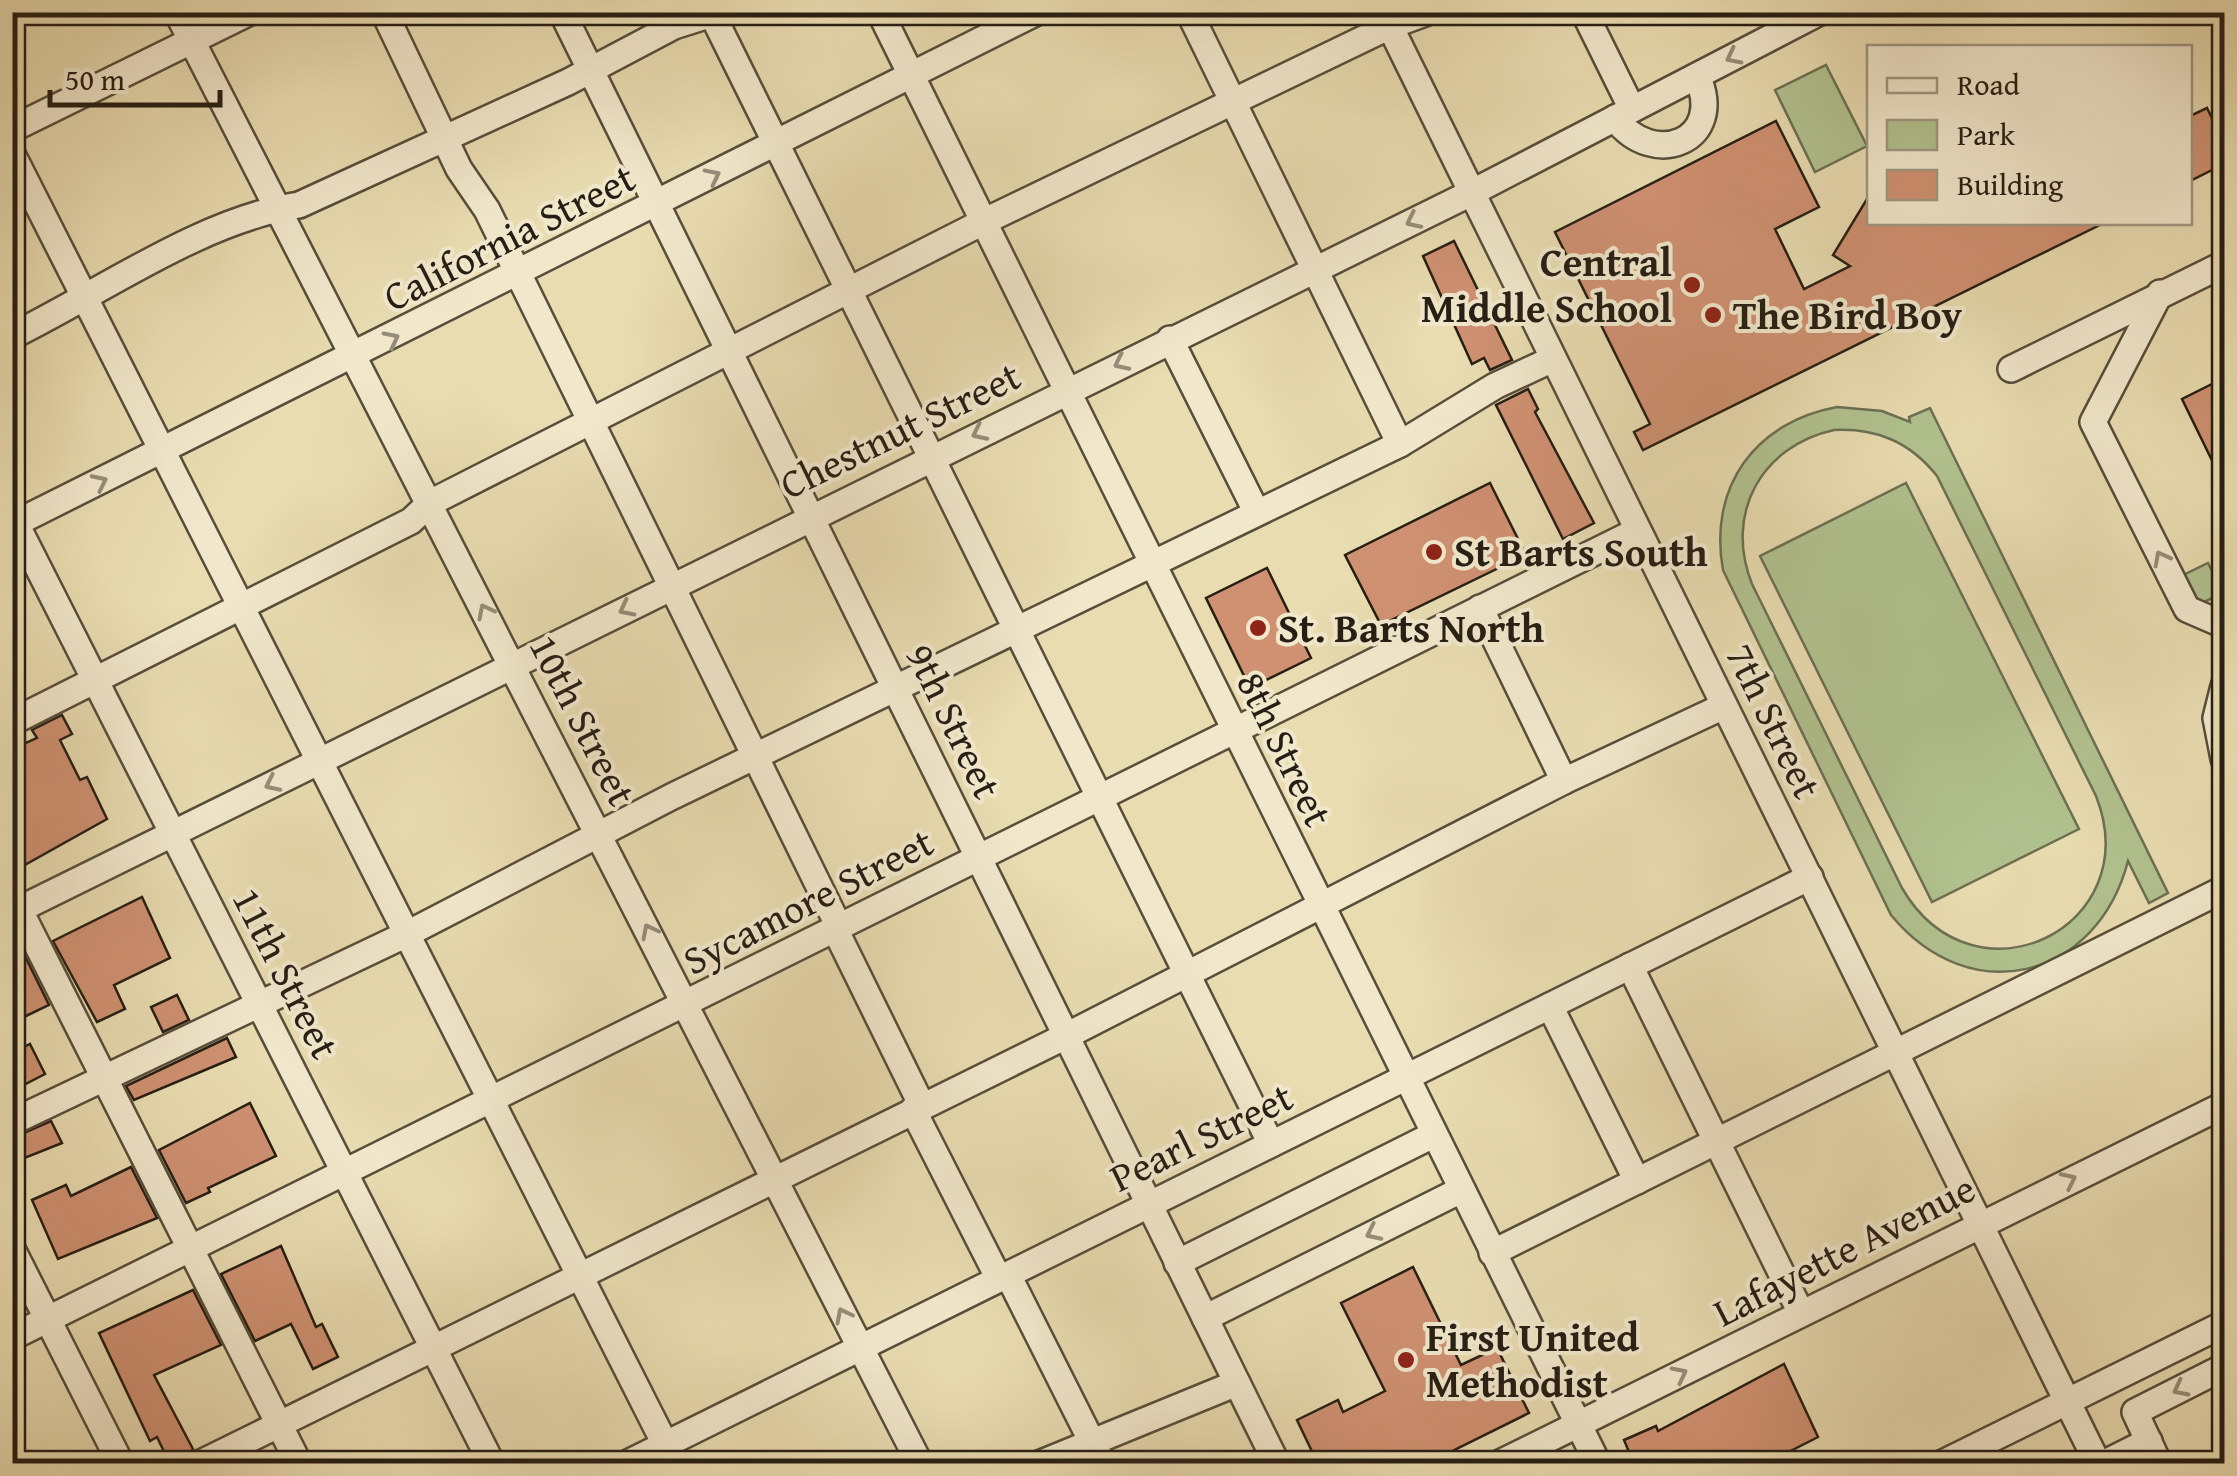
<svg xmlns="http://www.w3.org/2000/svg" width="2237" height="1476" font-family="'Gentium Book Plus',serif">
  <rect width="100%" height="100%" fill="#e9dcb1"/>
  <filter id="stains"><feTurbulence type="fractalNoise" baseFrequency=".002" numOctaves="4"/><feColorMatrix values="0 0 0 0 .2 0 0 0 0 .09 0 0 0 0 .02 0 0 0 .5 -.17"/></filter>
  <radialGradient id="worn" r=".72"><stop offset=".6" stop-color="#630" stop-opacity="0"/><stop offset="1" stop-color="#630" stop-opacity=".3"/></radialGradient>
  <g fill="#b1c28f" stroke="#6c7052" stroke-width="2.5" fill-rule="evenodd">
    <polygon points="1826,65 1867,146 1815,172 1775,90"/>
    <path d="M1837,407L1882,411L1910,422L1909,417L1930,408L2168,893L2149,903L2128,861C2097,980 1970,1011 1891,915L1723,570C1708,487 1755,422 1837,407ZM1834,430C1877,428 1910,442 1937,476L2096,796C2148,928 1974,1012 1902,888L1752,584C1724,514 1761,446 1834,430Z"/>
    <polygon points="1906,483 2079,829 1932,902 1760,556"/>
    <polygon points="2208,563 2223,593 2181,613 2167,583"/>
  </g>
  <g fill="#cf9172" stroke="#261e14" stroke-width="2.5">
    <polygon points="2207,108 2224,143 2224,164 2190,181 2190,116"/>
    <polygon points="1776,121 1819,207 1775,229 1804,289 1850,266 1833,255 1870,194 1870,222 2106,222 1643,450 1634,432 1650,424 1555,232"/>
    <polygon points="1454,241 1512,360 1490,370 1484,358 1472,364 1423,256"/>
    <polygon points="2224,378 2224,485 2182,399"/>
    <polygon points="1528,389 1538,409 1535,412 1594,523 1563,539 1496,405"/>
    <polygon points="1490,483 1523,549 1510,555 1513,561 1381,625 1345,555"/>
    <polygon points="1267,568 1311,658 1250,688 1206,598"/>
    <polygon points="62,715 72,734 60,740 80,780 87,777 107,819 12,872 12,804 20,801 12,785 12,749 37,738 32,730"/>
    <polygon points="142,897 170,958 114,985 125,1009 97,1022 53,941"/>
    <polygon points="23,952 49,1005 26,1016 12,987 12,980 23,975 14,956"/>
    <polygon points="177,995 189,1020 163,1032 151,1007"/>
    <polygon points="227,1038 236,1057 134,1100 126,1086"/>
    <polygon points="30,1044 45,1074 12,1091 12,1053"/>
    <polygon points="250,1103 276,1156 208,1188 210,1192 186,1203 159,1150"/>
    <polygon points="51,1121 62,1143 12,1163 12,1138"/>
    <polygon points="131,1167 157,1218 58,1259 32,1200 66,1185 71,1196"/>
    <polygon points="281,1246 316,1327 322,1324 338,1357 313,1369 291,1324 255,1341 221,1274"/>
    <polygon points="1413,1267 1461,1365 1497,1348 1529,1413 1426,1464 1318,1464 1297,1420 1338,1400 1343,1412 1385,1391 1341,1303"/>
    <polygon points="193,1290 221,1345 154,1375 193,1449 183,1462 170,1464 157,1437 150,1441 99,1333"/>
    <polygon points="1784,1364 1818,1437 1765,1464 1634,1464 1624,1440 1656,1426 1658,1431"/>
  </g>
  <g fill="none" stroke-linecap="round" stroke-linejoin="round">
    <g stroke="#574e3b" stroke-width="30">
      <g id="minor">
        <polyline points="177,12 920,1464"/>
        <polyline points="384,12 459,169 487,210 839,927"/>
        <polyline points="562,12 1277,1464"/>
        <polyline points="711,12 1271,1144"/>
        <polyline points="880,12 1598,1464"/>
        <polyline points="1189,12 1400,444"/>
        <polyline points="1383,12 2098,1464"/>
        <polyline points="1584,12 1632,109"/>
        <path d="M1615,118C1653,170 1727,141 1697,76"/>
        <polyline points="12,129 250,12"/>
        <polyline points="12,154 665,1444"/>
        <polyline points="2160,293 2093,422 2187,609 2224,625"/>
        <path d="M12,336C102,292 201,220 299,205L568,82L674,26L718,12"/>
        <polyline points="1170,339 1256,511"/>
        <polyline points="2011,369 2224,264"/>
        <polyline points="12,516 492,1464"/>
        <polyline points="12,525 1037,12"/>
        <polyline points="1480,608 1564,781"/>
        <polyline points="2224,686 2216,718 2224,759"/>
        <polyline points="12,722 411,521 430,503 983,222 1390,26 1428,12"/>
        <polyline points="13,897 299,1464"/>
        <polyline points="12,913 1471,193 1820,12"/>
        <polyline points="835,929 922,1106"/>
        <polyline points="1630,966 1801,1313"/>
        <polyline points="1550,1006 1637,1181"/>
        <polyline points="913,1110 999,1279"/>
        <polyline points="12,1122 407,934 671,797 1400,444 1495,386 1553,359"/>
        <polyline points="12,1249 121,1464"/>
        <polyline points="1492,1253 2224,889"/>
        <polyline points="1177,1263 1433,1135"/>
        <polyline points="1008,1275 1103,1464"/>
        <polyline points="1205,1318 1461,1190"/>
        <polyline points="12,1337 1637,531"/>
        <polyline points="199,1464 1066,1036 1564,781 1724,706"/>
        <polyline points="626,1464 1810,877"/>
        <polyline points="1039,1464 1237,1383"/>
        <polyline points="1498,1464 2224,1105"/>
        <polyline points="1941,1464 2224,1324"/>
        <polyline points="2103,1464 2149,1441"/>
        <polyline points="2159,1464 2135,1412 2224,1367"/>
      </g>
    </g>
    <use href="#minor" stroke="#f1e8cc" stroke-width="25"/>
  </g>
  <defs><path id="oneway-chevron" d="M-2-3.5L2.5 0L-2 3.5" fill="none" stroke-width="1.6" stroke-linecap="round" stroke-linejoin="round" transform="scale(2.5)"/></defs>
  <g stroke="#968d79">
    <use href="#oneway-chevron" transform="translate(1733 57) rotate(153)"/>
    <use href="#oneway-chevron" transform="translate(713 176) rotate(-27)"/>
    <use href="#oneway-chevron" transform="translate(1413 221) rotate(154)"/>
    <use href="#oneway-chevron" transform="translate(392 339) rotate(-27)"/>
    <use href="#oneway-chevron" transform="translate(1121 363) rotate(154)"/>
    <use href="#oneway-chevron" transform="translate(979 433) rotate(154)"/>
    <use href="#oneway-chevron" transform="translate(100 482) rotate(-26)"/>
    <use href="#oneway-chevron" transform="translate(2161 558) rotate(-118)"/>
    <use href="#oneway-chevron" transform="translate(626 609) rotate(153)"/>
    <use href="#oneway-chevron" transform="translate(485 611) rotate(-117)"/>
    <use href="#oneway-chevron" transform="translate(272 784) rotate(154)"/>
    <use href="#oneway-chevron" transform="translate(649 931) rotate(-117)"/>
    <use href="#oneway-chevron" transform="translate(2069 1180) rotate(-26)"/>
    <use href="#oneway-chevron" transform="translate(1373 1233) rotate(154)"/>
    <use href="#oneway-chevron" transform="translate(843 1315) rotate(-117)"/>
    <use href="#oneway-chevron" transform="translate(1680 1374) rotate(-27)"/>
    <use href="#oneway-chevron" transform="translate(2180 1389) rotate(153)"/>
  </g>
  <g fill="#8f2418" stroke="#f1e8cc" stroke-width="4">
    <circle cx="1692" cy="285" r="10"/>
    <circle cx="1713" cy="315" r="10"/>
    <circle cx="1434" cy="552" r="10"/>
    <circle cx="1258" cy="628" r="10"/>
    <circle cx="1406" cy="1360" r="10"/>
  </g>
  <g text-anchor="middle" stroke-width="8" stroke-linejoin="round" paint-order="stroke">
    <g font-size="40" fill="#261e14" stroke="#f1e8cc">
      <text transform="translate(509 237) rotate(-27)" y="14">California Street</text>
      <text transform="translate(900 430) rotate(-26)" y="14">Chestnut Street</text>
      <text transform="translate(583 720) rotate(63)" y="14">10th Street</text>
      <text transform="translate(954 721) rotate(64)" y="14">9th Street</text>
      <text transform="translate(1774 721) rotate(64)" y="14">7th Street</text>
      <text transform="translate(1285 749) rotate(64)" y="14">8th Street</text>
      <text transform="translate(808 901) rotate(-27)" y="14">Sycamore Street</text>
      <text transform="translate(286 973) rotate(63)" y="14">11th Street</text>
      <text transform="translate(1201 1137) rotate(-26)" y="14">Pearl Street</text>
      <text transform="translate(1844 1250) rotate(-27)" y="14">Lafayette Avenue</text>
    </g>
    <g font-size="40" font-weight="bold" fill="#261e14" stroke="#f1e8cc" text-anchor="start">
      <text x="1672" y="276" text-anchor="end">Central<tspan x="1672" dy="46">Middle School</tspan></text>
      <text x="1733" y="329">The Bird Boy</text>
      <text x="1454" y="566">St Barts South</text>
      <text x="1278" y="642">St. Barts North</text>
      <text x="1426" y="1351">First United<tspan x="1426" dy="46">Methodist</tspan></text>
    </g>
  </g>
  <rect width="2237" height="1476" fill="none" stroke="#e9dcb1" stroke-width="50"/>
  <rect x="15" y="15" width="2207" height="1446" fill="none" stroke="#261e14" stroke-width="5"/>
  <rect x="25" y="25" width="2187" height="1426" fill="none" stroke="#261e14" stroke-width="2.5"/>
  <rect x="1867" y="45" width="325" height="180" fill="#f1e8cc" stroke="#a09782" stroke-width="2.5"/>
  <rect x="1887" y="78" width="50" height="15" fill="#f1e8cc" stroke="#a09782" stroke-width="2.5"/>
  <text x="1957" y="95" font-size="30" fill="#261e14">Road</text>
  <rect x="1887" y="120" width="50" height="30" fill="#b1c28f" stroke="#a09782" stroke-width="2.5"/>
  <text x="1957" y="145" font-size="30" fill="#261e14">Park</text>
  <rect x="1887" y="170" width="50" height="30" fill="#cf9172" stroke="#a09782" stroke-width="2.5"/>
  <text x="1957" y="195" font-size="30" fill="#261e14">Building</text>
  <path d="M50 90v15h170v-15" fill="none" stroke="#261e14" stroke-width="5"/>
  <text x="65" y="90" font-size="30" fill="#261e14" stroke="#f1e8cc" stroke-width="8" paint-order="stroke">50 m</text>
  <rect width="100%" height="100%" filter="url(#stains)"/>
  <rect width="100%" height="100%" fill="url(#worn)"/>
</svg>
